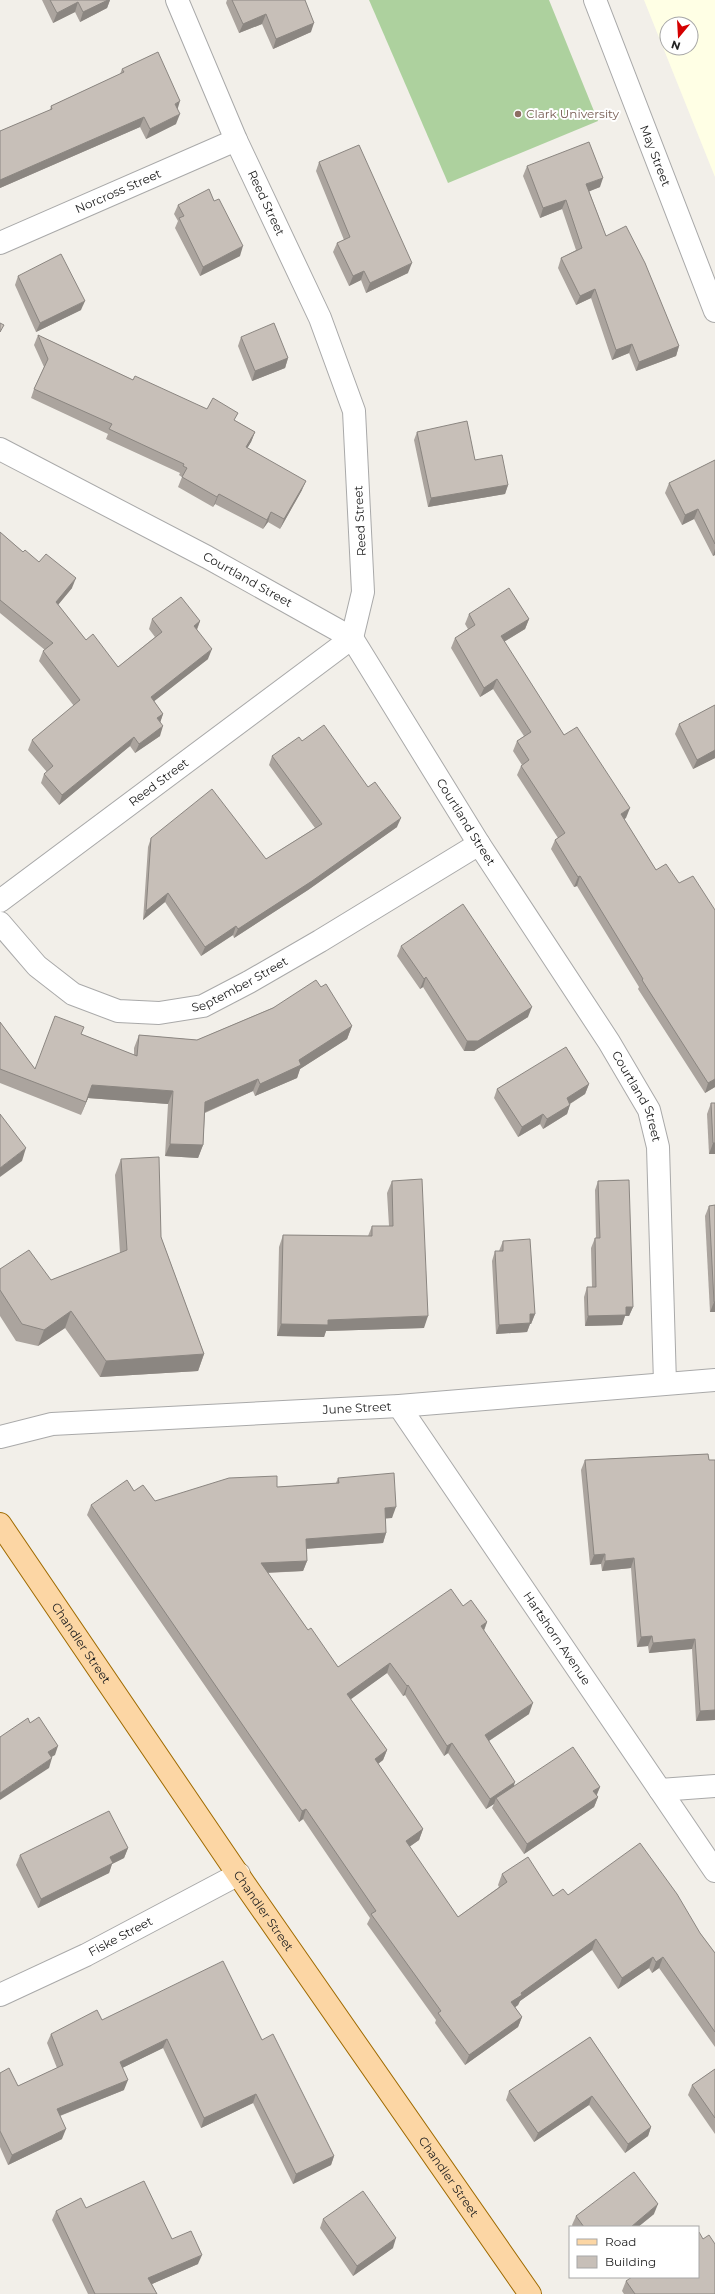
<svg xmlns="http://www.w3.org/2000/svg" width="715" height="2294" font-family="Montserrat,sans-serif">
  <rect width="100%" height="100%" fill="#f2efe9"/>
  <path fill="#ffffe5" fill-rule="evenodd" d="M644,0H715V177ZM667,24H691V48H667Z"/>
  <polygon fill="#add19e" points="369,0 549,0 598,121 448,183"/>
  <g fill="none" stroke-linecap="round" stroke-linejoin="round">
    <g stroke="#a9a9a9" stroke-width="24">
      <g id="minor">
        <path id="s1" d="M595,0L715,311"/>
        <path id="s2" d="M0,243L236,140"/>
        <path id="s3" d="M0,449L207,557L352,638L479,844L609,1042L649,1110L658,1147L665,1383"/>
        <path id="s4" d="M0,901L352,638L363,592L354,411L320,318L236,140L177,0"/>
        <path id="s5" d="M0,923L37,966L73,994L118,1011L159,1013L203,1006L249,982L320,941L479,844"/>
        <path id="s6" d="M399,1406L715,1871"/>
        <path id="s7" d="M0,1437L52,1424L399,1406L715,1380"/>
        <polyline points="660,1790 715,1786"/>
        <path id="s8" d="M0,1995L86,1955L239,1874"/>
      </g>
    </g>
    <g stroke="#a06b00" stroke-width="24">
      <g id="major">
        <path id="s9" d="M0,1524L248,1889L530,2294"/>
      </g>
    </g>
    <use href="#minor" stroke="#fff" stroke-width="22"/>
    <use href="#major" stroke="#fcd6a4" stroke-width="22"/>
  </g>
  <g fill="#aba49e">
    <polygon points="42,0 110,0 107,8 80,22 75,12 53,23"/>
    <polygon points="227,0 305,0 311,32 273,49 262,24 239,33 226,3"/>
    <polygon points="122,69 177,109 176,124 146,139 140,127 0,188 0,131 50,110 51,106 120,74"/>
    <polygon points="319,162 408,273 366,293 361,280 349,286 333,252 337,243 344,240 316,171"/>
    <polygon points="527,166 600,187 589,191 606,236 679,346 676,356 636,371 629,353 612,360 591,298 576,305 558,268 561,258 576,250 562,209 540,218 523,176"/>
    <polygon points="178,205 240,256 200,276 175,228 178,221 174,214"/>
    <polygon points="18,276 81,310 36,332 15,285"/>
    <polygon points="38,335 133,380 236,421 255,432 251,442 247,448 302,490 280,529 268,522 263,529 215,504 213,507 178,487 182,477 179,475 180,473 106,439 108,434 31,398 34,389 44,367 34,345"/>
    <polygon points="241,337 288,358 285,368 252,381 238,346"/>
    <polygon points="417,432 475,460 508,485 505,494 428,507 414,440"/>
    <polygon points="715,460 715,555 713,556 694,519 682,525 665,493 669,483"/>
    <polygon points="0,532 23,552 72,588 58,605 86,640 118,667 155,637 149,629 152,619 200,621 197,630 208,659 154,701 163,714 160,722 160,736 135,753 130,746 59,805 41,783 44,774 47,772 28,750 32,740 74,706 39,661 43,651 45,650 0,613"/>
    <polygon points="469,614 529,619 525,629 504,642 564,735 626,818 624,819 656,870 679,883 715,910 715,1087 705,1093 638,989 639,987 577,886 574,887 551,849 555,840 558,838 517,775 521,766 522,765 513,751 517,741 524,736 493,689 480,697 451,648 455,638 468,629 465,624"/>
    <polygon points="715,705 715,758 693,769 675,734 679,724"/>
    <polygon points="302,741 368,787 397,827 308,890 234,938 233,935 201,956 165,902 143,920 148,847 151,838 266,859 315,828 269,765 272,756"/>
    <polygon points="401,946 528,1017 474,1051 464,1051 423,987 420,989 397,956"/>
    <polygon points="321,987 352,1026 347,1039 300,1069 297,1078 255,1096 253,1091 205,1113 203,1145 198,1158 165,1156 168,1104 88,1098 81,1115 0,1083 0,1022 35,1069 81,1034 134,1055 134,1048 139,1035 197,1040"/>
    <polygon points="589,1084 585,1094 570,1104 567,1114 543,1129 540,1124 518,1137 494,1098 497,1089"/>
    <polygon points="711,1103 715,1103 715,1154 709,1154 707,1114"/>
    <polygon points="121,1159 161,1237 204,1354 198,1371 100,1377 65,1328 38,1346 16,1341 0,1316 0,1269 51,1280 120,1253 115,1175"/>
    <polygon points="392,1181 424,1328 326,1331 324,1337 277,1336 279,1247 283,1235 368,1236 372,1226 389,1226 387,1193"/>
    <polygon points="598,1181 633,1307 629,1316 625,1316 622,1325 585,1326 584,1297 587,1287 592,1287 591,1248 595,1238 596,1238 595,1190"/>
    <polygon points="715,1205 715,1312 710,1312 705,1216 709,1206"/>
    <polygon points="503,1241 535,1314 531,1324 530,1324 527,1332 496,1334 492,1261 495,1251 499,1251"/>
    <polygon points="708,1454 715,1720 696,1721 692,1649 649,1653 648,1646 637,1647 631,1568 602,1571 601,1564 590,1565 581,1470 585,1460"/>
    <polygon points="338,1478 392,1518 385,1518 386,1533 383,1543 306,1549 307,1561 303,1571 268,1573 308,1630 338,1667 463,1606 487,1622 484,1631 529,1714 489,1741 514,1786 600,1787 596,1795 598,1797 594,1807 524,1854 492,1808 494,1804 486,1809 448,1753 444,1756 405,1695 403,1696 387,1673 350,1699 387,1750 383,1760 378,1764 423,1829 419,1840 409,1847 458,1917 499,1887 498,1885 502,1874 553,1896 568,1895 700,1933 715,1953 715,2047 659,1968 652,1973 649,1968 618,1989 592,1950 520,2001 518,2005 515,2007 522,2017 518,2027 465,2065 435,2023 436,2020 367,1924 370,1918 303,1819 299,1822 87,1515 91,1505 134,1491 155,1501 277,1487 336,1483"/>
    <polygon points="128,1848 124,1858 112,1864 109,1873 38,1908 16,1865 20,1855"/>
    <polygon points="102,2020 262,2040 334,2156 331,2165 293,2184 253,2103 201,2128 163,2048 122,2068 124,2090 60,2116 62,2139 8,2165 0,2147 0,2073 18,2086 57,2068 47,2043 51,2034"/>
    <polygon points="590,2037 651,2127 648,2136 625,2153 589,2105 534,2142 506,2100 509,2091"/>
    <polygon points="715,2069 715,2134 688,2095 692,2085"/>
    <polygon points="86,2208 172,2239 198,2264 152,2284 157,2294 88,2294 52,2220 56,2211"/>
    <polygon points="654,2214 638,2227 573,2227 572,2225 576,2216"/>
    <polygon points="323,2219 393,2248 353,2276 320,2228"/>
    <polygon points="703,2239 715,2294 624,2294 622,2291 626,2281"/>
  </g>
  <g fill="#8b8681">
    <polygon points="105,0 110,0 107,8 80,22 83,12"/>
    <polygon points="78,2 75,12 53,23 57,13"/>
    <polygon points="266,14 262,24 239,33 243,24"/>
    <polygon points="314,23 311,32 273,49 276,39"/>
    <polygon points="180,101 177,111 175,104"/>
    <polygon points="180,114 176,124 146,139 150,129"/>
    <polygon points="144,117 140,127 0,188 0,180"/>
    <polygon points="603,178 600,187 583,194 586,184"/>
    <polygon points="566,200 562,209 540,218 543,208"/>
    <polygon points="243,246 240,256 200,276 203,267"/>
    <polygon points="412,263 408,273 366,293 370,283"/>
    <polygon points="364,271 361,280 349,286 353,276"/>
    <polygon points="595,289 591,298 576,305 580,296"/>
    <polygon points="85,301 81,310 36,332 40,323"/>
    <polygon points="632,344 629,353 612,360 616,350"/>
    <polygon points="679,346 676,356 636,371 639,362"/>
    <polygon points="288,358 285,368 252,381 255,371"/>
    <polygon points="255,432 251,442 242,457 246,447"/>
    <polygon points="306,481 302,490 280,529 284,519"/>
    <polygon points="508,485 505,494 428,507 431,498"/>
    <polygon points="219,494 215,504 213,507 217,497"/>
    <polygon points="698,509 694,519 682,525 685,515"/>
    <polygon points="271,512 268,522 263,529 267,520"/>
    <polygon points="715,549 715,555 713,556"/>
    <polygon points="76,578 72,588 52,612 56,602"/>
    <polygon points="529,619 525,629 497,646 501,636"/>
    <polygon points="200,621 196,631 194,626"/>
    <polygon points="212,649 208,659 148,706 151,697"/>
    <polygon points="497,679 493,689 480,697 484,688"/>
    <polygon points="163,714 160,723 157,718"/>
    <polygon points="163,726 160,736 135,753 139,744"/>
    <polygon points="134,737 130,746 59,805 62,795"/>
    <polygon points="715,750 715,758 693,769 697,760"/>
    <polygon points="630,808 626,818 617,823 621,814"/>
    <polygon points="401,818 397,827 308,890 234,938 238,929"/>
    <polygon points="580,876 577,886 574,887 578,877"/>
    <polygon points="168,893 165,902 143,920 146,911"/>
    <polygon points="236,926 233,935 201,956 205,947"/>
    <polygon points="426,977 423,987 420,989 424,979"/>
    <polygon points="532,1007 528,1017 474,1051 464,1051 467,1041"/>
    <polygon points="352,1026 347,1039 300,1069 297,1078 255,1096 260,1084"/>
    <polygon points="258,1079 253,1091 201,1114 205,1102"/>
    <polygon points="715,1079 715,1087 705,1093 708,1083"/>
    <polygon points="589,1084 585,1094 563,1108 567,1098"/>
    <polygon points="92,1085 173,1091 168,1104 88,1098 81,1115"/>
    <polygon points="570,1105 567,1114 543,1129 547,1119"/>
    <polygon points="543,1114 540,1124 518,1137 522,1127"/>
    <polygon points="713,1143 715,1143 715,1154 709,1154"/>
    <polygon points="170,1144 203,1145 198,1158 165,1156"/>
    <polygon points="26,1148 22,1161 0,1177 0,1168"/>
    <polygon points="714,1302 715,1302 715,1312 710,1312"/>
    <polygon points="626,1307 633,1307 629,1316 625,1316 622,1325 585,1326 588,1316"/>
    <polygon points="71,1311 65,1328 38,1346 44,1330"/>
    <polygon points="530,1314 535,1314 531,1324 530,1324 527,1332 496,1334 499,1325"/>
    <polygon points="428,1316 424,1328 326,1331 324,1337 277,1336 281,1324 328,1320"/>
    <polygon points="204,1354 198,1371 100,1377 106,1361"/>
    <polygon points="396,1507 392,1518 381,1519 385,1508"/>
    <polygon points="386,1533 383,1543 302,1549 306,1539"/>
    <polygon points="605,1554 601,1564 590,1565 594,1555"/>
    <polygon points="634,1558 631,1568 602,1571 605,1561"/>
    <polygon points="307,1561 303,1571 257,1573 261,1563"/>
    <polygon points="487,1622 483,1632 481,1626"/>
    <polygon points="652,1636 648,1646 637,1647 641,1637"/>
    <polygon points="695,1639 692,1649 649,1653 653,1643"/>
    <polygon points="390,1663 387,1673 343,1705 347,1694"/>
    <polygon points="408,1685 405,1695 403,1696 407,1686"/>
    <polygon points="533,1703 529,1714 481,1746 485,1735"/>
    <polygon points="715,1710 715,1720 696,1721 700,1711"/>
    <polygon points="452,1743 448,1753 444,1756 447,1746"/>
    <polygon points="58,1746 55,1755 45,1761 48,1752"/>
    <polygon points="387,1750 383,1760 371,1769 375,1759"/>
    <polygon points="52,1758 49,1768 0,1800 0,1793"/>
    <polygon points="515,1782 512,1792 496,1798 494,1804 486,1809 490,1799"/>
    <polygon points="600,1787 596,1797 593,1791"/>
    <polygon points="598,1797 594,1807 524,1854 527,1844"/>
    <polygon points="306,1809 303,1819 299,1822 302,1811"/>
    <polygon points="423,1829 419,1840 402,1852 406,1841"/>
    <polygon points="128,1848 124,1858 112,1864 109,1873 38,1908 41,1899 110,1857"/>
    <polygon points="596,1939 592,1950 520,2001 518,2005 508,2013 511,2002 521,1993"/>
    <polygon points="653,1957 649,1968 618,1989 622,1978"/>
    <polygon points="663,1957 659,1968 652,1973 656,1962"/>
    <polygon points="522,2017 518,2027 465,2065 469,2055"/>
    <polygon points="167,2039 163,2048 116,2071 120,2062"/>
    <polygon points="128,2080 124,2090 54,2118 57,2109"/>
    <polygon points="256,2094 253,2103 201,2128 204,2118"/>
    <polygon points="592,2096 589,2105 534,2142 538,2133"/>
    <polygon points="651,2127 648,2136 625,2153 628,2144"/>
    <polygon points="66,2129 62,2139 8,2165 12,2155"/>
    <polygon points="334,2156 331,2165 293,2184 296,2174"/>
    <polygon points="658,2204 654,2214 638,2227 631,2227"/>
    <polygon points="396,2238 393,2248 353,2276 357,2266"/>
    <polygon points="202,2255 198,2264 145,2287 148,2278"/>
  </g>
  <g fill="#c7bfb8" stroke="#8b8681">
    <polygon points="50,0 108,0 83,12 78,2 57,13"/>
    <polygon points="232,0 305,0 314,23 276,39 266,14 243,24"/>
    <polygon points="158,52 180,101 175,104 180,114 150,129 144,117 0,180 0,131 52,109 51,106 124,72 122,69"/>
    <polygon points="589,142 603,178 586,184 606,236 626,226 645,263 679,346 639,362 632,344 616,350 595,289 580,296 561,258 582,248 566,200 543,208 527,166"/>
    <polygon points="359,145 412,263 370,283 364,271 353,276 337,243 350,237 319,162"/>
    <polygon points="209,189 214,201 219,199 243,246 203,267 179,218 184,216 178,205"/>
    <polygon points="61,254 85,301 40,323 18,276"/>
    <polygon points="0,323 4,325 0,332"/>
    <polygon points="274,323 288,358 255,371 241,337"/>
    <polygon points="38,335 133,380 135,376 207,409 213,398 238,413 234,420 255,432 246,447 306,481 284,519 271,512 267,520 219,494 217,497 182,477 187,468 183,466 184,464 109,429 112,424 34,389 48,359"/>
    <polygon points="467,421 475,460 502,455 508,485 431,498 417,432"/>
    <polygon points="715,460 715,544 698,509 685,515 669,483"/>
    <polygon points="0,532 23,552 25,550 39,562 46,554 76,578 56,602 86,640 93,634 118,667 162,632 152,619 181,597 200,621 194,626 212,649 151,697 163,714 157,718 163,726 139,744 134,737 62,795 44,774 53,766 32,740 80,700 43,651 53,643 0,600"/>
    <polygon points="509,588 529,619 501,636 564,735 577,727 630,808 621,814 656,870 666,864 679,883 693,876 715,910 715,1079 708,1083 642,980 643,979 580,876 578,877 555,840 565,833 521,766 529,760 517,741 531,732 497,679 484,688 455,638 475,625 469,614"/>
    <polygon points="715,705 715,750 697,760 679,724"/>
    <polygon points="324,725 368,787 375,782 401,818 312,881 238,929 236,926 205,947 168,893 146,911 151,838 212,789 266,859 322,824 272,756 299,737 302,741"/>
    <polygon points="463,904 532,1007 478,1041 467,1041 426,977 424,979 401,946"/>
    <polygon points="316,980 321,987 326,984 352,1026 299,1060 301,1065 260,1084 258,1079 205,1102 203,1145 170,1144 173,1091 92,1085 86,1102 0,1069 0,1022 35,1069 55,1016 84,1027 81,1034 137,1056 139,1035 197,1040 273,1008"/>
    <polygon points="566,1047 589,1084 567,1098 570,1105 547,1119 543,1114 522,1127 497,1089"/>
    <polygon points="711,1103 715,1103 715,1143 713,1143"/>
    <polygon points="0,1114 26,1148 0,1168"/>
    <polygon points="159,1157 161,1237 204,1354 106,1361 71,1311 44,1330 22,1324 0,1290 0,1269 29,1250 51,1280 127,1250 121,1159"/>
    <polygon points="422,1179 428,1316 328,1320 328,1325 281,1324 283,1235 372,1236 372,1226 393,1226 392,1181"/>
    <polygon points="629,1180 633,1307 626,1307 626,1315 588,1316 587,1287 596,1287 595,1238 600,1238 598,1181"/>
    <polygon points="715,1205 715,1302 714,1302 709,1206"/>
    <polygon points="530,1239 535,1314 530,1314 530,1323 499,1325 495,1251 503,1251 503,1241"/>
    <polygon points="708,1454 709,1460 715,1460 715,1710 700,1711 695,1639 653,1643 652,1636 641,1637 634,1558 605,1561 605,1554 594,1555 585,1460"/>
    <polygon points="394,1473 396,1507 385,1508 386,1533 306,1539 307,1561 261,1563 308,1630 311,1628 338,1667 451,1589 463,1606 471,1600 487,1622 481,1626 533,1703 485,1735 515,1782 490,1799 452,1743 447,1746 408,1685 407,1686 390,1663 347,1694 387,1750 375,1759 423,1829 406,1841 458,1917 507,1882 502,1874 528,1857 553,1896 563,1889 568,1895 640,1843 677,1894 700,1933 715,1953 715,2032 663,1957 656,1962 653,1957 622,1978 596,1939 521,1993 522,1995 511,2002 522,2017 469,2055 438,2013 441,2011 371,1914 376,1911 306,1809 302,1811 91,1505 127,1480 134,1491 143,1485 155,1501 229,1478 277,1476 277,1487 339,1483 338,1478"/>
    <polygon points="39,1717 58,1746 48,1752 52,1758 0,1793 0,1737 28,1718 30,1723"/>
    <polygon points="573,1747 600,1787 593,1791 598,1797 527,1844 496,1798"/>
    <polygon points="109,1811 128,1848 110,1857 113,1863 41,1899 20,1855"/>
    <polygon points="223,1961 262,2040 273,2034 334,2156 296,2174 256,2094 204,2118 167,2039 120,2062 128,2080 57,2109 66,2129 12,2155 0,2131 0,2073 9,2068 18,2086 63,2065 51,2034 97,2010 102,2020"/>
    <polygon points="590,2037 651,2127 628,2144 592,2096 538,2133 509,2091"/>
    <polygon points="715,2069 715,2118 692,2085"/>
    <polygon points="634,2172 658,2204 631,2227 584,2227 576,2216"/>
    <polygon points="144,2181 172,2239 191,2231 202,2255 148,2278 157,2294 95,2294 56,2211 81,2198 86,2208"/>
    <polygon points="363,2191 396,2238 357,2266 323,2219"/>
    <polygon points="699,2232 703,2239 709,2235 715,2244 715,2294 635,2294 626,2281 632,2277 698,2277 698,2233"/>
  </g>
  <circle fill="#8d6e63" stroke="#fff" stroke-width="1.5" cx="518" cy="114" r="4"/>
  <g text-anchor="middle" stroke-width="4" stroke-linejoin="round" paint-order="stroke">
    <g font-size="12" fill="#785e54" stroke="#fff" text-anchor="start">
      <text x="526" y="118">Clark University</text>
    </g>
    <g font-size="12" fill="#222" stroke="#fff">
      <text dy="4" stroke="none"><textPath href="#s1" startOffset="167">May Street</textPath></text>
      <text dy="4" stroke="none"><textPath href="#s2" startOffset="129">Norcross Street</textPath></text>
      <text transform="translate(266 203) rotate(65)" y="4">Reed Street</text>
      <text transform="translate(360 521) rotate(-93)" y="4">Reed Street</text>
      <text dy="4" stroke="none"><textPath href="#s3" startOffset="280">Courtland Street</textPath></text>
      <text dy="4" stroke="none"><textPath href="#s4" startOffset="198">Reed Street</textPath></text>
      <text dy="4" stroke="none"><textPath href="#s3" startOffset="616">Courtland Street</textPath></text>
      <text dy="4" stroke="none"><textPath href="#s5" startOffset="278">September Street</textPath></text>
      <text dy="4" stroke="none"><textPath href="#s3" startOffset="940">Courtland Street</textPath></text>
      <text dy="4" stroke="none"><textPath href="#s7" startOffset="359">June Street</textPath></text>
      <text dy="4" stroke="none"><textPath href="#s6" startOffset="281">Hartshorn Avenue</textPath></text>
      <text dy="4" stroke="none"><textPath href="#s9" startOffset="144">Chandler Street</textPath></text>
      <text dy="4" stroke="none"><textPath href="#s9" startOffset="468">Chandler Street</textPath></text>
      <text dy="4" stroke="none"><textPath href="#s8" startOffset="134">Fiske Street</textPath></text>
      <text dy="4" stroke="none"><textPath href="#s9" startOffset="792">Chandler Street</textPath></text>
    </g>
  </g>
  <rect x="569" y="2226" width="130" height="52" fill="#ffffff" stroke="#a7a7a7"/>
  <rect x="577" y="2239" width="20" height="6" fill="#fcd6a4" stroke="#a7a7a7"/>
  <text x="605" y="2246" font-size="12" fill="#222222">Road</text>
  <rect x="577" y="2256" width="20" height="12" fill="#c7bfb8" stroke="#a7a7a7"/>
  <text x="605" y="2266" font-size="12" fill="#222222">Building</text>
  <g transform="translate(679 36) rotate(198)"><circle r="19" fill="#ffffff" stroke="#a7a7a7"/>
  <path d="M0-3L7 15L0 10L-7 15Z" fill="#d40000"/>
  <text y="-6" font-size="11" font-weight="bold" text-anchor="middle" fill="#222222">N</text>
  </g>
</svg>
